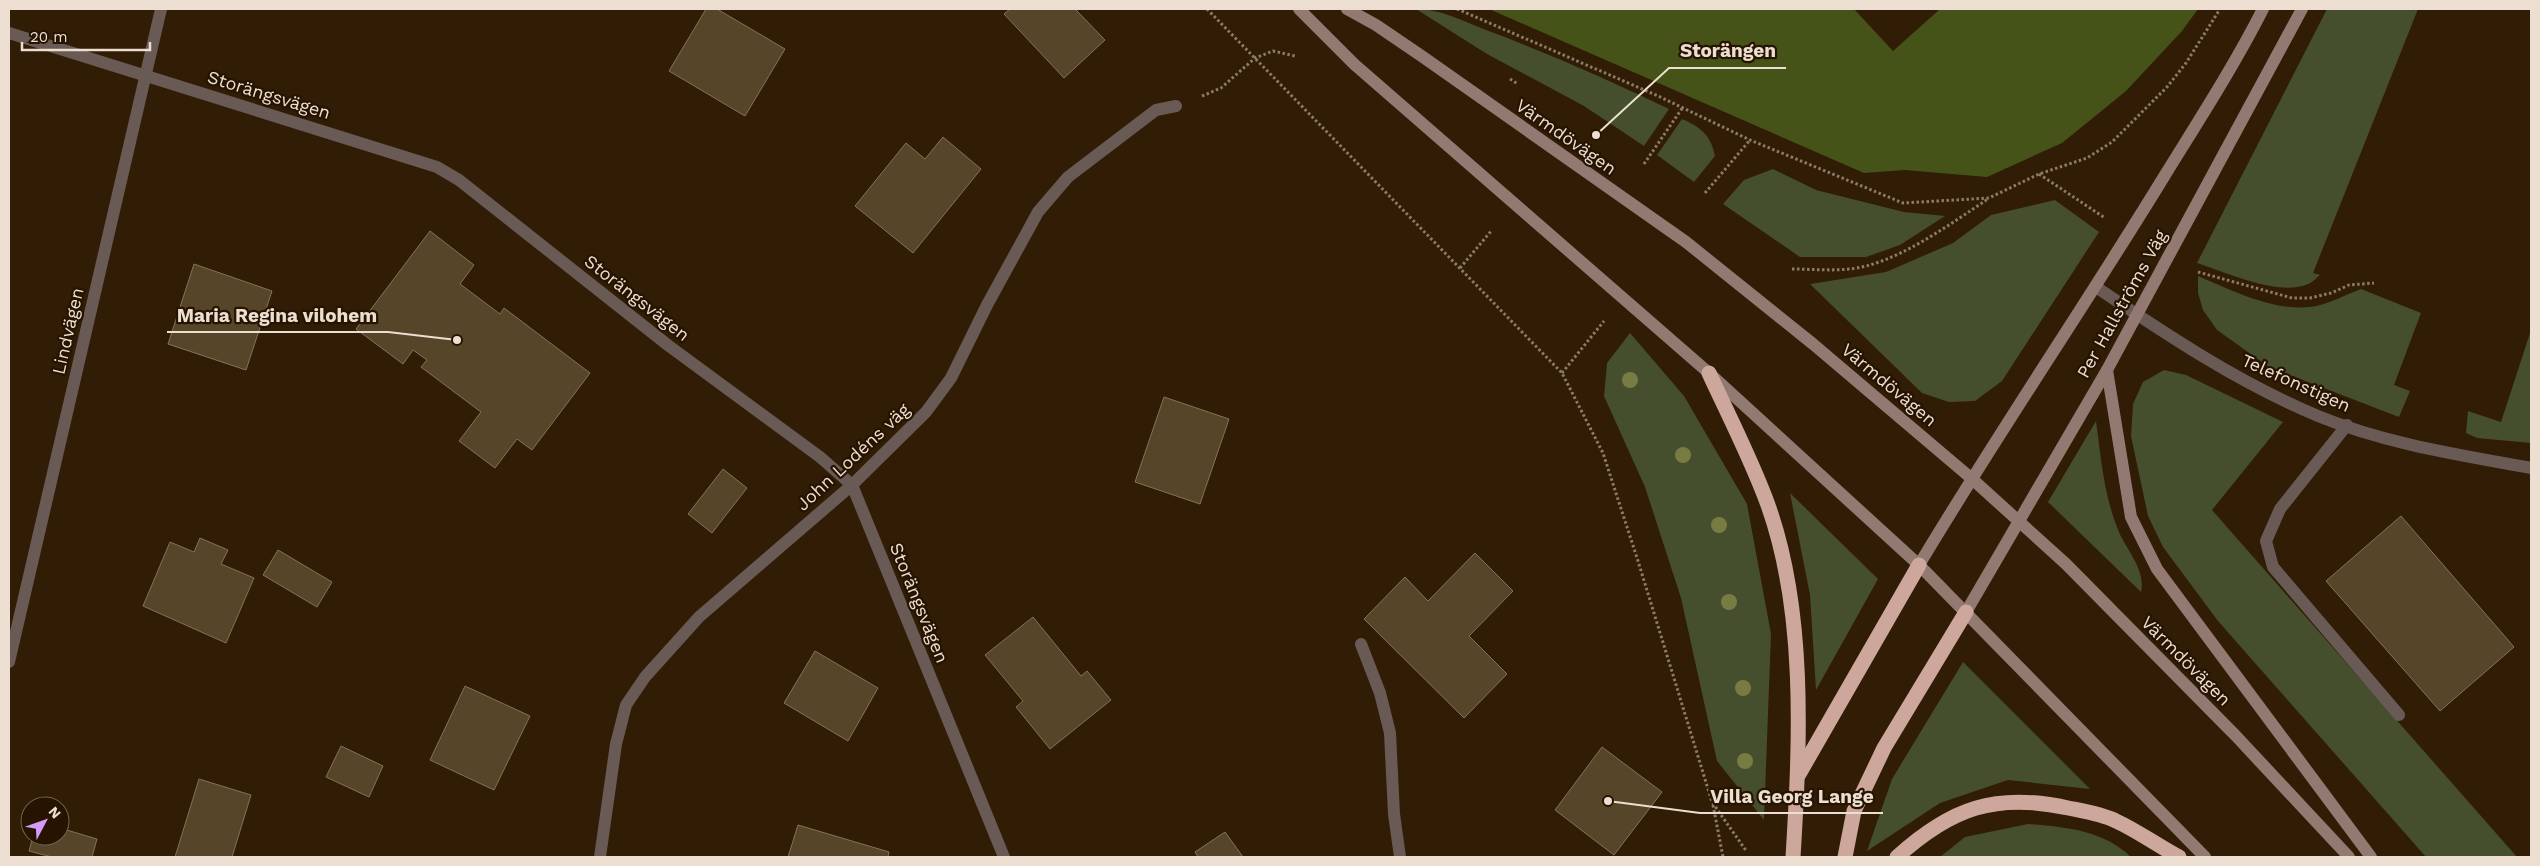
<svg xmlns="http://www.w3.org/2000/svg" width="2540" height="866" font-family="'Work Sans',sans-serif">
  <rect width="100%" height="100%" fill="#311c05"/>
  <g fill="#454e2d">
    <path d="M1416,9C1441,9 1463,21 1486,30C1548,53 1609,80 1669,109L1644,146L1584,106L1487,54Z"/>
    <path d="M2327,9H2418L2313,273L2320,275C2316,278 2312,283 2308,284C2278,297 2226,272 2197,263Z"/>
    <path d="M1682,119C1701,127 1711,136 1715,156L1694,182L1657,155Z"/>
    <polygon points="1773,169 1816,190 1904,212 1945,216 1900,245 1866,257 1800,257 1723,204 1744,180"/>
    <polygon points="2055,200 2099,232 2002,381 1975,401 1949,402 1922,393 1810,284 1886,272 1953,243 1991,215"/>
    <path d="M2198,276C2231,290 2272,311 2310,307C2327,305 2345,295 2361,289L2421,313L2394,385L2410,391L2399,417L2269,367L2217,330L2203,310L2198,293Z"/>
    <polygon points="2531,330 2531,443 2477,438 2466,433 2468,411 2501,422"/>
    <polygon points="1630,333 1684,396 1747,504 1771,634 1764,820 1717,761 1681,598 1645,487 1604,396 1607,363"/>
    <polygon points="2164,370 2186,375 2283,422 2212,510 2517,857 2426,857 2218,621 2163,547 2148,516 2131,436 2133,404 2143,382"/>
    <path d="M2096,421C2101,458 2104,497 2119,532C2127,551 2146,570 2141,592L2048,502Z"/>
    <polygon points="1790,493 1878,579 1816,690 1810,595"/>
    <polygon points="1963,662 2090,789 2008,780 1940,803 1867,851 1892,779"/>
    <path d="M2028,824C2065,827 2103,830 2131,857H1940L1965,837Z"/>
  </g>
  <polygon fill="#455319" points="1489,9 1854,9 1893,51 1940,9 2198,9 2182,31 2126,91 2062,143 1987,177 1905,170 1864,173"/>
  <g fill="#564529" stroke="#857356">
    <polygon points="706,9 717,9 785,49 745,116 669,71"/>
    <polygon points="1010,9 1075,9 1105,40 1064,78 1004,14"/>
    <polygon points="943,137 981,169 913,253 855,206 906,143 925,159"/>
    <polygon points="430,231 474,265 460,284 500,314 504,308 590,373 532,450 517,439 495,468 459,441 481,412 421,367 427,360 413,350 403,364 356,329"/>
    <polygon points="194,264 272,291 246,370 168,344"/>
    <polygon points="1164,397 1229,419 1200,504 1135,482"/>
    <polygon points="723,469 747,488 712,533 688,514"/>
    <polygon points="2401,516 2514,647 2440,711 2326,581"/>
    <polygon points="200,538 228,550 221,564 254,578 226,643 143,606 170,542 194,552"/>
    <polygon points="278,550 332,582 317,607 263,575"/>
    <polygon points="1475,553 1513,591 1469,636 1507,674 1464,718 1364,619 1405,577 1428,601"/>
    <polygon points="1033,617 1081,676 1087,671 1111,700 1050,749 1016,707 1023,701 985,655"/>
    <polygon points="815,651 878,688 848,741 784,703"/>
    <polygon points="465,686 530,716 494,790 430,760"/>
    <polygon points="341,746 383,766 369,797 326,777"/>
    <polygon points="1602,747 1662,792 1614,855 1555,810"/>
    <polygon points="199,779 251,795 232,857 175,857"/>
    <polygon points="798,825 889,852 888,857 788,857"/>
    <polygon points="60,828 97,839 92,857 52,857 29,851 33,836 60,836"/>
    <polygon points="1225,832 1243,857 1198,857 1195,852"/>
  </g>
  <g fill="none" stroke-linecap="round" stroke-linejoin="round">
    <g stroke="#8d7b69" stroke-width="3" stroke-dasharray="2.5 2.5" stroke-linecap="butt">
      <polyline points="1207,9 1562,373 1603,453 1638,561 1712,802 1747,852"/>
      <polyline points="1457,9 1656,95 1750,140 1903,203 1989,198 2039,174 2087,158 2112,142 2167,87 2186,63 2220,9"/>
      <polyline points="1510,79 1518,84"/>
      <polyline points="1202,96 1221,88 1255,58 1273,51 1295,56"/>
      <polyline points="1644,164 1683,107"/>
      <polyline points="2039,174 2105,218"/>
      <polyline points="1705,193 1750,140"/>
      <polyline points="1460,268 1492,230"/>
      <path d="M1792,269C1811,269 1830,271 1849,269C1895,265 1950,224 1988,199"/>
      <polyline points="2198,272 2292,298 2310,298 2331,293 2349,285 2374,283"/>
      <polyline points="1562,373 1604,321"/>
      <polyline points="1713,805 1723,857"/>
    </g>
    <g stroke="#695a55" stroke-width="12">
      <polyline points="2347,425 2280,509 2266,541 2273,567 2399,715"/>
      <polyline points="1361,644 1380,693 1390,733 1394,814 1400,857"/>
    </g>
    <g stroke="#695a55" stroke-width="12">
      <polyline points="9,33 437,167 459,180 669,346 820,457 852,485 1004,857"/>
      <path d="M2096,287C2167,335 2239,383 2318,416C2386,444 2460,455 2531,468"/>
      <polyline points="9,662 161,9"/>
      <polyline points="600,857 616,744 626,705 645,677 699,617 852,485 926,412 951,378 987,305 1038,212 1068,177 1156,110 1176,106"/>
    </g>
    <g stroke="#927972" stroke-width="12">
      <polyline points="1299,9 1354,64 1709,373 1919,565 2205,857"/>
      <polyline points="1347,9 1376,25 1423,57 1686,242 1813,344 1971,478 2066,564 2236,736 2349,857"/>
      <polyline points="2107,370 2131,517 2157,569 2371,857"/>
      <path d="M1919,565C1998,433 2085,306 2165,175C2199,120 2234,66 2263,9"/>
      <polyline points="1966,612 2107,370 2302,9"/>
    </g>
    <g stroke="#cda79c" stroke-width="15">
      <path d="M1709,373C1728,414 1749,455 1765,497C1807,606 1800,743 1793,857"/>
      <polyline points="1799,774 1919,565"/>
      <polyline points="1845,857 1854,811 1884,748 1966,612"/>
      <path d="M1897,857C1951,808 1996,792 2068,808C2083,811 2102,814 2116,821C2138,831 2158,846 2179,857"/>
    </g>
  </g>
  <g fill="#787c43">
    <circle cx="1630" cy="380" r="8"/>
    <circle cx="1683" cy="455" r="8"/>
    <circle cx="1719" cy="525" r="8"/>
    <circle cx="1729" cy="602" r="8"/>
    <circle cx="1743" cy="688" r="8"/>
    <circle cx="1745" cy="761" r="8"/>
  </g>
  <g text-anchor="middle" stroke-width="4.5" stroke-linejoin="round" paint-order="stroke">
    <g font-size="18" fill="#ecded0" stroke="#261300">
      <text transform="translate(269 95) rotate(17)" y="6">Storängsvägen</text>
      <text transform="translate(1566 137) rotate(35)" y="6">Värmdövägen</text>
      <text transform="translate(637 298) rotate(38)" y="6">Storängsvägen</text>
      <text transform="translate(2122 304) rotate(-61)" y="6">Per Hallströms Väg</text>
      <text transform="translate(68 331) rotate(-77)" y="6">Lindvägen</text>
      <text transform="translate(2296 383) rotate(24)" y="6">Telefonstigen</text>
      <text transform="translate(1889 385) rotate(40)" y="6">Värmdövägen</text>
      <text transform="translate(853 457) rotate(-43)" y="6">John Lodéns väg</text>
      <text transform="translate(919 603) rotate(68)" y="6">Storängsvägen</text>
      <text transform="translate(2186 661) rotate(45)" y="6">Värmdövägen</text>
    </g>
  </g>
  <path fill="none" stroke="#ecded0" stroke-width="2" d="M1596 135L1669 68H1786M457 340L388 332H167M1608 801L1700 813H1883"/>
  <g fill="#ecded0" stroke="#261300" stroke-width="2">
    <circle cx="1596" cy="135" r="5"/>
    <circle cx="457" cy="340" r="5"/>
    <circle cx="1608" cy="801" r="5"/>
  </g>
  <g font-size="19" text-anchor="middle" font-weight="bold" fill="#ecded0" stroke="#261300" stroke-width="4.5" stroke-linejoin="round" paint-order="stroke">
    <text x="1728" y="57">Storängen</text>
    <text x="277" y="322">Maria Regina vilohem</text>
    <text x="1792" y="803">Villa Georg Lange</text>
  </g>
  <rect width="2540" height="866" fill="none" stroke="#ecded0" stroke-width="20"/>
  <g transform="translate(45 821) rotate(49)"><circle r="24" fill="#261300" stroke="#756453"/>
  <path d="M0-4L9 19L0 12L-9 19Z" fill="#d69bf9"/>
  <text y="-8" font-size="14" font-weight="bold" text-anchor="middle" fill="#ecded0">N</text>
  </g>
  <path d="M22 42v8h128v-8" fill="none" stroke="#ecded0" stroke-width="2.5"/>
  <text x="30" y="42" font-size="15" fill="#ecded0" stroke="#261300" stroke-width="4" paint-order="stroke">20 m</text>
</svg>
